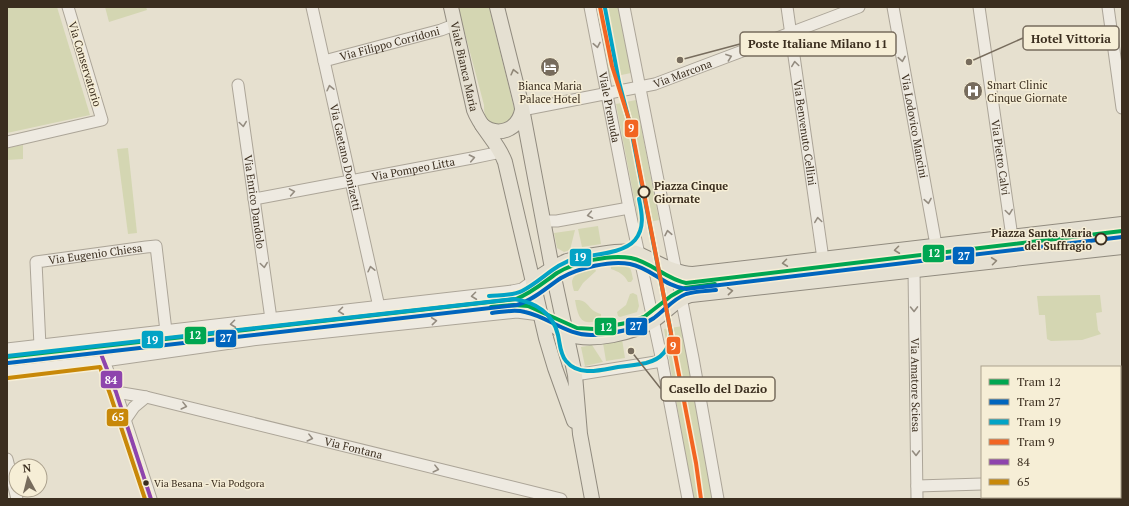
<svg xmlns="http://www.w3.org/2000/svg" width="1129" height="506" font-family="'PT Serif',serif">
  <rect width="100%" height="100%" fill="#e6e0cf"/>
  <g fill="#d4d6b2">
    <polygon points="7,7 57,7 90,115 7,133"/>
    <polygon points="105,7 146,7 147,10 109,22"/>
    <path d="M458,7H489L514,108C515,122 494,132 486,117C484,114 484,109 484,105Z"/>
    <polygon points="594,7 619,7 631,73 607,78"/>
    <polygon points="636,100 659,220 639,224 616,104"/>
    <polygon points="23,145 23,159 7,160 7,148"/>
    <polygon points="128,148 137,233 128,234 117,149"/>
    <polygon points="598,226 601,244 582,247 578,229"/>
    <polygon points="575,230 570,250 564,252 557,248 554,233"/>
    <path d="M621,264C631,264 631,270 633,279L631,282H628C624,274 619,272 611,269V266Z"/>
    <path d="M593,269H595L596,271L583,283L578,291H574C573,288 572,284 572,281C574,272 586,270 593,269Z"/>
    <polygon points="633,293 637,295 639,306 637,312 620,317 618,316 617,312 626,305 630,294"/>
    <polygon points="1100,295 1102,312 1096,313 1098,330 1101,334 1082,340 1051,341 1047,339 1045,315 1039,315 1037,296"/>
    <path d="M575,300C590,299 586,310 601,314V319C581,328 578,317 575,300Z"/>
    <polygon points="683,326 713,499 693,499 664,329"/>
    <polygon points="622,339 625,358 606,361 603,343"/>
    <polygon points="592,345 603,362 585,366 581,347"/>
  </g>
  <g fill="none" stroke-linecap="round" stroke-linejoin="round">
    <g stroke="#aca598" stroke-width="13">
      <g id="minor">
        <path id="s1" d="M312,7L379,307"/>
        <path id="s2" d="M590,7L629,208L662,361L688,499"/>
        <polyline points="624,7 693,358 718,499"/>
        <path id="s3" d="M787,7L823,259"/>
        <path id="s4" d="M893,7L936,245"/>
        <path id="s5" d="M979,7L1012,237"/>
        <polyline points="1108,7 1122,108"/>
        <path id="s6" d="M324,61L441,30L454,25"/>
        <path id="s7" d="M238,85L271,319"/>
        <path id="s8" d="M522,110L655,84L859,7"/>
        <polyline points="7,142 102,120 68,7"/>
        <path id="s9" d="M254,199L472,158L501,152"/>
        <polyline points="543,221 557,221 629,208"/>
        <path id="s10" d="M914,270L917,499"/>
        <path id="s11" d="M40,346L36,262L146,247L156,246L166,331"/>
        <polyline points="7,349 512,291 522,289 533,281"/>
        <polyline points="104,361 116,392 151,499"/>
        <polyline points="7,372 104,361 252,340 517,312 540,315"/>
        <polyline points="575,375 662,361"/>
        <path id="s12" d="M116,392L146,397L561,499"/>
        <polyline points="125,420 134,407 146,397"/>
        <polyline points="7,459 17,499"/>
        <polyline points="1120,481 1122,481"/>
        <polyline points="917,486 982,484"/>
      </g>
    </g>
    <g stroke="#918b7f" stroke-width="16">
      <g id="major">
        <path id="s13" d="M451,7L474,110C481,129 498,142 505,162L546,338L555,368L574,421"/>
        <polyline points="497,7 521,103 552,268 575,375 580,434 592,499"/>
        <path d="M482,125C498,138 518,130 522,110"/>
        <path d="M533,281C544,274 555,266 567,261C579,257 626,248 636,253C654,260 673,274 693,274L1122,224"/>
        <path d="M540,315C549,321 558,330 568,334C591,343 634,333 654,320C666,312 677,298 691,295L1122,247"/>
      </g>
    </g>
    <use href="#minor" stroke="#eeeae1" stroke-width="11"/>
    <use href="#major" stroke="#e5e0d2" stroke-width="14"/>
    <g stroke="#f6eed6" stroke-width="7">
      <polyline id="bus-1" points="7,359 99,349 116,392 151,499"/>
    </g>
    <g stroke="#f6eed6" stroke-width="7">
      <polyline id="bus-2" points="8,378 100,367 110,394 145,499"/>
    </g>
    <use href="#bus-1" stroke="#8e44ad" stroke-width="4"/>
    <use href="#bus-2" stroke="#c88808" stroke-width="4"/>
    <g stroke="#f6eed6" stroke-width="7">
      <g id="tram-1">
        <polyline points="491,307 514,305 528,306 577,328 594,329 626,323 644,317 671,296 685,288 715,284"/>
        <path d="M7,357L516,299C532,293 544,282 557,273C575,262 610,254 631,258C651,262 666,279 686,283L1122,231"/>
      </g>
    </g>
    <g stroke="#f6eed6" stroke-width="7">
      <g id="tram-2">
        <path d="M492,313C502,312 514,309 525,312C549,317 567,336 593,335C613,334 638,329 654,318C665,310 673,299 686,294C695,291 706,291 716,290"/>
        <path d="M8,363L517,305C534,300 547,287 561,278C578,268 611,260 630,264C651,268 664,286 686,289L1122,237"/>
      </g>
    </g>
    <g stroke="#f6eed6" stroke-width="7">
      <g id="tram-3">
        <path d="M489,296C499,295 512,296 522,291C542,281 554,264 577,258C594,254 623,254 635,240C645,228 642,213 639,199"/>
        <path d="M7,356L514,299C535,302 553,313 558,335C560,344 560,354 566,361C579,377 601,370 618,367C628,366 637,365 646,363C662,359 669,350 671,333L630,124L619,82L605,8"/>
      </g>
    </g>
    <g stroke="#f6eed6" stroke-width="7">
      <polyline id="tram-4" points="600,7 612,66 631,126 696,463 701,499"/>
    </g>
    <use href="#tram-1" stroke="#00a651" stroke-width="4"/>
    <use href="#tram-2" stroke="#0065bd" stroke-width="4"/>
    <use href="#tram-3" stroke="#03a3c5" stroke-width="4"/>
    <use href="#tram-4" stroke="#f26522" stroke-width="4"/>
  </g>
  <defs><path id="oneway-chevron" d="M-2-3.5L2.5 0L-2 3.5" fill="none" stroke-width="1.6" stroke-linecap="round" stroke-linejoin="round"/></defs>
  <g stroke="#948c80">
    <use href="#oneway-chevron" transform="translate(597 45) rotate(79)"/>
    <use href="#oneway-chevron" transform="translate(729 57) rotate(-20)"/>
    <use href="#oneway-chevron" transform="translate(902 59) rotate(80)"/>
    <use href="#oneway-chevron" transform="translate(795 64) rotate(-98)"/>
    <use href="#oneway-chevron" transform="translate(330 88) rotate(-103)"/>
    <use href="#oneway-chevron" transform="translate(243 124) rotate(82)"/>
    <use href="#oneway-chevron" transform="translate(472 158) rotate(-12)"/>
    <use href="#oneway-chevron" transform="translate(292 192) rotate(-10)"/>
    <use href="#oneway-chevron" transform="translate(928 201) rotate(80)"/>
    <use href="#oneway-chevron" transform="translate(1009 212) rotate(82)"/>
    <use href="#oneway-chevron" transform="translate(590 215) rotate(170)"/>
    <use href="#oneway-chevron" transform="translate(818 220) rotate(-98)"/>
    <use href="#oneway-chevron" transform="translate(668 233) rotate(-101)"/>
    <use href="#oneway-chevron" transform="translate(264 265) rotate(82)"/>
    <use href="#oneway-chevron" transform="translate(371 269) rotate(-103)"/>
    <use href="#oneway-chevron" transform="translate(474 296) rotate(173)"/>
    <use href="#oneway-chevron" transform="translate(914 309) rotate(89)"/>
    <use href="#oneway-chevron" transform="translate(341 311) rotate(173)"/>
    <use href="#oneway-chevron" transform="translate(434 321) rotate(-6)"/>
    <use href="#oneway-chevron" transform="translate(233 324) rotate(173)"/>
    <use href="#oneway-chevron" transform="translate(184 406) rotate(14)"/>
    <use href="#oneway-chevron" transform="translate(310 438) rotate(14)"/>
    <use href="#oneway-chevron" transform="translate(916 453) rotate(89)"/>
    <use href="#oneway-chevron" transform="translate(436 469) rotate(14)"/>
  </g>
  <g stroke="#908778">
    <use href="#oneway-chevron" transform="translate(514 72) rotate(-104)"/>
    <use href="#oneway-chevron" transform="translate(897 250) rotate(173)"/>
    <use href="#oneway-chevron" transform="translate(994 261) rotate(-7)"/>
    <use href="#oneway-chevron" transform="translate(785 263) rotate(173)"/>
    <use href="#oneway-chevron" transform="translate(730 291) rotate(-6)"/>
  </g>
  <defs>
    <g id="hotel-disc" transform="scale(1)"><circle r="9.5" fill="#776c5d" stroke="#f6eed6"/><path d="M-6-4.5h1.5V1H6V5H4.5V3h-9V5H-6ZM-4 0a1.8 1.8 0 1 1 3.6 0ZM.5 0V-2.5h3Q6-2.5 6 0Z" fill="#fff"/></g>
    <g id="hospital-disc" transform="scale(1)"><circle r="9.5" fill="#776c5d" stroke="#f6eed6"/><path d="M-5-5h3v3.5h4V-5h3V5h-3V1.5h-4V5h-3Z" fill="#fff"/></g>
  </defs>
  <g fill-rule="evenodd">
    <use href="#hotel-disc" x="550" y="67"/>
    <use href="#hospital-disc" x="973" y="91"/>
  </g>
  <g fill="#f6eed6" stroke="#3b2e1f" stroke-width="2">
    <circle cx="644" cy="192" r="5.5"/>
    <circle cx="1101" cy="239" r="5.5"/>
  </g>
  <circle fill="#3b2e1f" stroke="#f6eed6" stroke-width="1.5" cx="146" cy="483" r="3.5"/>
  <g text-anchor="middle" stroke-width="3" stroke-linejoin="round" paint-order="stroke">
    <g font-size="10" fill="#3b2e1f" stroke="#f6eed6" text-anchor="start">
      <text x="154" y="487">Via Besana - Via Podgora</text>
    </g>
    <g font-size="11" fill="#3b2e1f" stroke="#f6eed6">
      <text dy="4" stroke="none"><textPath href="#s6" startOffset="68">Via Filippo Corridoni</textPath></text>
      <text transform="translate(85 64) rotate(73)" y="4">Via Conservatorio</text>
      <text dy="4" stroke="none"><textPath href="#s13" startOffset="61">Viale Bianca Maria</textPath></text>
      <text dy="4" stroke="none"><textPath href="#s8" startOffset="165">Via Marcona</textPath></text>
      <text dy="4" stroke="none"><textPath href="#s2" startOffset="102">Viale Premuda</textPath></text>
      <text dy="4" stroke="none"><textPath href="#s4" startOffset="121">Via Lodovico Mancini</textPath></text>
      <text dy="4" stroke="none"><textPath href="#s3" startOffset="127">Via Benvenuto Cellini</textPath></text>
      <text dy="4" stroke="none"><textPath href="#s1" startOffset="154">Via Gaetano Donizetti</textPath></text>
      <text dy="4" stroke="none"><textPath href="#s5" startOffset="152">Via Pietro Calvi</textPath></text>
      <text dy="4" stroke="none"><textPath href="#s9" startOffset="162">Via Pompeo Litta</textPath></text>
      <text dy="4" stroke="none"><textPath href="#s7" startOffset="118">Via Enrico Dandolo</textPath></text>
      <text dy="4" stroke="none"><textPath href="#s11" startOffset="144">Via Eugenio Chiesa</textPath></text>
      <text dy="4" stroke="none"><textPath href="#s10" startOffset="115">Via Amatore Sciesa</textPath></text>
      <text dy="4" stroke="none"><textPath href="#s12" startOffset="244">Via Fontana</textPath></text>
    </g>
    <g font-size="11" fill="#3b2e1f" stroke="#f6eed6" text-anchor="start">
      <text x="987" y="89">Smart Clinic<tspan x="987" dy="13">Cinque Giornate</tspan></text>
      <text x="550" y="90" text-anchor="middle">Bianca Maria<tspan x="550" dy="13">Palace Hotel</tspan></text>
    </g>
    <g font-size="11" font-weight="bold" fill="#3b2e1f" stroke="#f6eed6" text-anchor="start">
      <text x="654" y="190">Piazza Cinque<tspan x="654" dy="13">Giornate</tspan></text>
      <text x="1092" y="237" text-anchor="end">Piazza Santa Maria<tspan x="1092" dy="13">del Suffragio</tspan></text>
    </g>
  </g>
  <path fill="none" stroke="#776c5d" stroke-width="1.5" d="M969 62L1023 38M680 60L740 44M631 351L661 389"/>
  <g fill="#776c5d" stroke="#f6eed6" stroke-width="1.5">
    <circle cx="969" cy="62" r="4"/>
    <circle cx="680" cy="60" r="4"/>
    <circle cx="631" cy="351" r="4"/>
  </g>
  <g fill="#f6eed6" stroke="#776c5d" stroke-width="1.5">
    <rect x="1023" y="26" width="96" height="24" rx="4"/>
    <rect x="740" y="32" width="156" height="24" rx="4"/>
    <rect x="661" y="377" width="114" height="24" rx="4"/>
  </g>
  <g font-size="12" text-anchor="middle" font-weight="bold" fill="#3b2e1f">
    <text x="1071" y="43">Hotel Vittoria</text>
    <text x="818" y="48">Poste Italiane Milano 11</text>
    <text x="718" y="393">Casello del Dazio</text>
  </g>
  <g stroke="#f6eed6" stroke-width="1.5">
    <rect x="624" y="119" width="15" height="19" rx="4" fill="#f26522"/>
    <rect x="922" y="244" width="23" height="19" rx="4" fill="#00a651"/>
    <rect x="952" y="246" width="23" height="19" rx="4" fill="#0065bd"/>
    <rect x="569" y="248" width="23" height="19" rx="4" fill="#03a3c5"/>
    <rect x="625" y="317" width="23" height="19" rx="4" fill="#0065bd"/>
    <rect x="594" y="317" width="23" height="19" rx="4" fill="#00a651"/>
    <rect x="184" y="326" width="23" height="19" rx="4" fill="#00a651"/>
    <rect x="215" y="329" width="22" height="19" rx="4" fill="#0065bd"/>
    <rect x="141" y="330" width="23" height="19" rx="4" fill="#03a3c5"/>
    <rect x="666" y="336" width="15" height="19" rx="4" fill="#f26522"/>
    <rect x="100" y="370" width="23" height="19" rx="4" fill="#8e44ad"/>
    <rect x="106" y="408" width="23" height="19" rx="4" fill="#c88808"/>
  </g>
  <g font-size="11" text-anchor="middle" font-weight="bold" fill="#fff">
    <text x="631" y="132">9</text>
    <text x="934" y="257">12</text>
    <text x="964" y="260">27</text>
    <text x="580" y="261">19</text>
    <text x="636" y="330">27</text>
    <text x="606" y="331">12</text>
    <text x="195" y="339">12</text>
    <text x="226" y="342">27</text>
    <text x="152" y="344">19</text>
    <text x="673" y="350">9</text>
    <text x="111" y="384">84</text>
    <text x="118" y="421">65</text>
  </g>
  <rect width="1129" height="506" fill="none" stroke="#3b2e1f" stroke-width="16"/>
  <rect x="981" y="366" width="140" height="132" fill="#f6eed6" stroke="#aba18d"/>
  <rect x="989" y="379" width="20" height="6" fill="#00a651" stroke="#aba18d"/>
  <text x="1017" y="386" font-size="12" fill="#3b2e1f">Tram 12</text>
  <rect x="989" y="399" width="20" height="6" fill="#0065bd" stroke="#aba18d"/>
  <text x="1017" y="406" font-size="12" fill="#3b2e1f">Tram 27</text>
  <rect x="989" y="419" width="20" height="6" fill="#03a3c5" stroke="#aba18d"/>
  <text x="1017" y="426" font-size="12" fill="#3b2e1f">Tram 19</text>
  <rect x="989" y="439" width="20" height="6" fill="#f26522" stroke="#aba18d"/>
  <text x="1017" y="446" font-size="12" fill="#3b2e1f">Tram 9</text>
  <rect x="989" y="459" width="20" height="6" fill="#8e44ad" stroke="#aba18d"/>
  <text x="1017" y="466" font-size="12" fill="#3b2e1f">84</text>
  <rect x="989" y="479" width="20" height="6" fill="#c88808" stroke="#aba18d"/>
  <text x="1017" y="486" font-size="12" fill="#3b2e1f">65</text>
  <g transform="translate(28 478) rotate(353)"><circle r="19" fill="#f6eed6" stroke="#aba18d"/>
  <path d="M0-3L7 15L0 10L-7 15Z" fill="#776c5d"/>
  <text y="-6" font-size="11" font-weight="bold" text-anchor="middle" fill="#3b2e1f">N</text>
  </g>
</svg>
